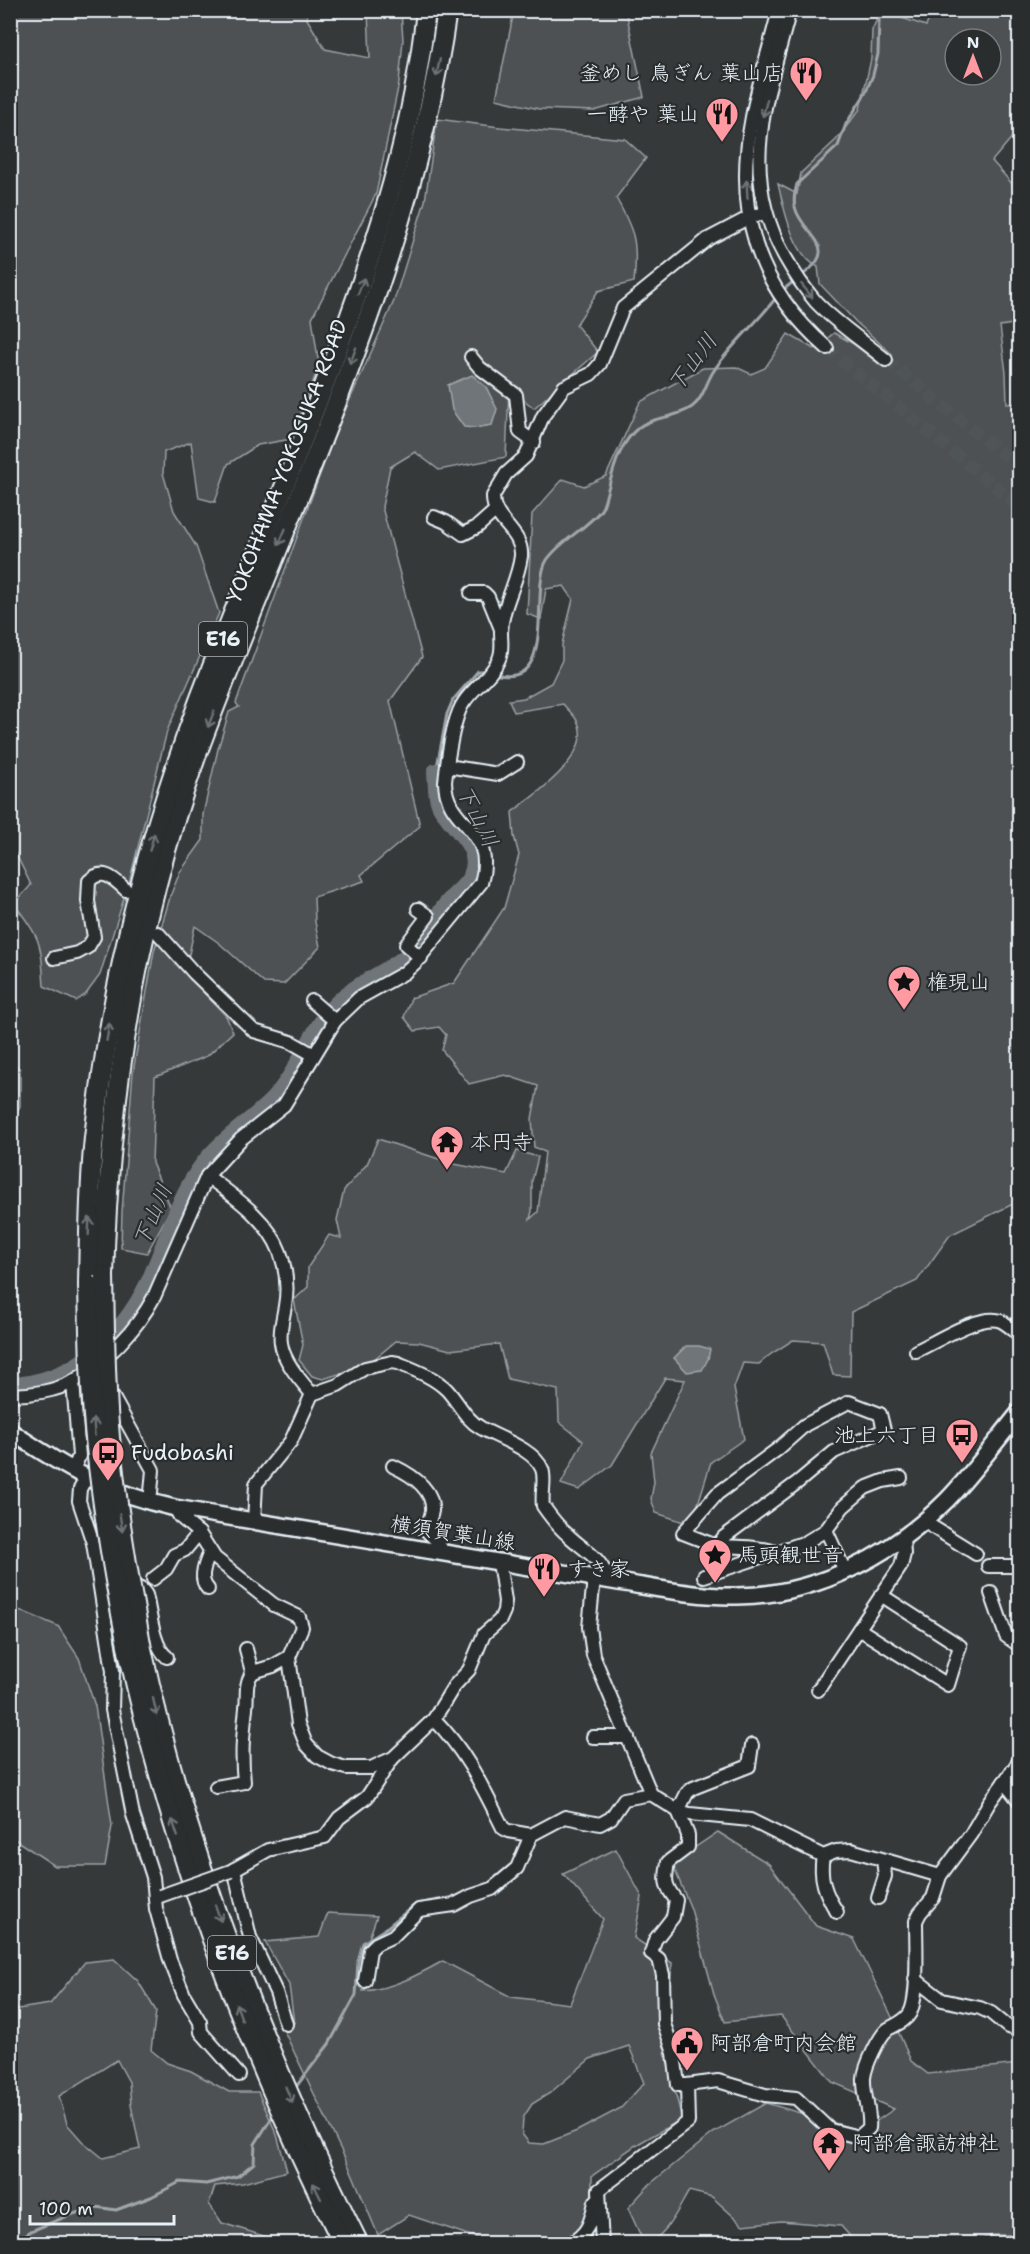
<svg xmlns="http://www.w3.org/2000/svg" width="1030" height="2254" font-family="'Shantell Sans','Klee One',sans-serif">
  <rect width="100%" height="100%" fill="#35393a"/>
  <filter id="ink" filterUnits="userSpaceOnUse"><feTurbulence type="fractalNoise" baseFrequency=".0167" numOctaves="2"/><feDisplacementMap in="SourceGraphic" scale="12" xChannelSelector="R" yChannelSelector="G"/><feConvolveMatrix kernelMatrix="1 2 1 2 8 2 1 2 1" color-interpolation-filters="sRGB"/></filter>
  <g filter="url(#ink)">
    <g fill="#4d5152" stroke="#9aa1a5" stroke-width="1.5" fill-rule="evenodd">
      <path d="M11,11H307V19L325,49L370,58L368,11H401L403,40L399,83L376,194L312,318L319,366L291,439L258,445L228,464L215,502L199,498L191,442L164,452L163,473L174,511L196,546L219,613L167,731L130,879L100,975L86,994L76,1001L44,986C41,943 41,938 14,904L31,885L13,848H11Z"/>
      <polygon points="514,11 626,11 644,97 594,111 539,109 496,99"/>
      <path d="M881,11L926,26L933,11H1019V129L992,161L1014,186H1020L1019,323L1000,326L1006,373L1007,404L1020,403L1019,1201L950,1235L917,1281L851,1312L850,1376L833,1375L823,1342L793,1340L771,1354L759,1364L743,1363L734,1388L744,1439L711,1462L697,1507L687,1523L656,1513L651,1499L654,1482L651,1453L685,1380L665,1378L612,1465L579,1490L561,1484L583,1441L559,1422L558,1390L508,1379L499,1344L450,1350L419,1342L396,1341L367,1365L323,1379L312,1376L299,1360L303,1345L294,1300L308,1287V1267L329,1235L341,1238L337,1220L344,1190L367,1164L378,1139L454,1164L506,1174L517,1151L538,1157L532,1181V1211L530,1219L538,1212L545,1152L534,1147L532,1119L538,1086L505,1075L469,1084L442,1050L446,1035L439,1027L415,1031L404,1017L411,998L454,983L504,908L519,855L514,836L512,812C535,795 597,752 576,719C572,713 567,709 563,704L514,712L509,700L524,698L551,683L562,660V644L573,599L564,586L546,589L541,619L527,614L532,514L563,479L584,486L606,476L640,402L703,368L736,367L751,374L765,368L788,334L814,349L834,333L877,357L892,354L856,322L820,284L818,267C793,255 784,209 778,184L797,194L801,173L836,140L860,109L871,59L872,30ZM955,39H991V75H955Z"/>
      <path d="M437,119L500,127L625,139L646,158L616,198C635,232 638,242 634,282L598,291L576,325L598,352L534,408L509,388L506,457L439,470L415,452L390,467L382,507L422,657L390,701L420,826L361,875L364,881L314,897L315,922L320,947L284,984L264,983L219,943L195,926L185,973L226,1016L233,1032L207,1056L155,1077L152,1163L171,1208L147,1253L121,1248L122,1212L133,1072L154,951L171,894L180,872L203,840V814L218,749L229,712L239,707L236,703L336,431L394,301L425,201Z"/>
      <polygon points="11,1060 20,1069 20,1106 11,1124"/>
      <polygon points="14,1608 58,1626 79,1658 95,1706 112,1826 105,1866 55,1866 11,1837 10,1610"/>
      <path d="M718,1832L769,1864L816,1926L854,1939L891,2015L911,2061L928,2074L1018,2064L1013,2161L1019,2167V2235H993L971,2243H856L841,2226L781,2221L743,2225L712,2197L689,2191C679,2207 665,2241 644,2243L628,2208L650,2184L713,2133L766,2103L862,2131L894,2109L832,2082L781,2016L725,2022L714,1994L691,1909L672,1863Z"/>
      <path d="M616,1849L642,1897L634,1938L672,1963L665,2052L682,2119L636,2145L592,2176L591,2243H492L409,2215L378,2235L352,2173L284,2031L294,2023L289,1985L265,1942L319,1937L328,1913L377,1916L367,1944L363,1991C392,1989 418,1975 443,1961L511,1997L570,2004L603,1919L563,1874ZM629,2046L644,2083L621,2108L577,2131L544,2144L529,2143L522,2134L523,2118L532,2104L550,2093L590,2059Z"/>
      <path d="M114,1959L138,1981L156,2011L151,2050L167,2063L191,2071L229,2092H258L277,2135L287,2171L243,2183L215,2186L209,2204L222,2223L286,2243H11V2013L18,2009L50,2004L85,1962ZM117,2060L129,2082L131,2105L140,2149L103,2158L82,2141L67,2124L59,2096Z"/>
    </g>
    <g fill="#707579" stroke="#a0a7ac" stroke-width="1.5">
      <polygon points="472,375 486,387 497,409 492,425 475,428 464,427 452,410 448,385"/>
      <polygon points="686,1346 699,1346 710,1349 708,1359 702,1370 687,1372 674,1358"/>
    </g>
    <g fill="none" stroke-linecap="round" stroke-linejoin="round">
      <g stroke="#a0a7ac" stroke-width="3">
        <path d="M801,276C844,246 802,236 795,207C793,199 795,192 797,184L838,146L846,124L865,94L873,75L878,54L879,19L877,10"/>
        <polyline points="783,290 793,282"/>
        <path d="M495,674C559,691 529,588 547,560C561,540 586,529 601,510C605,504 606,495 608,489C614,467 620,443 638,428C653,416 675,419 692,407C703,399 706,383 713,372C730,345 756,324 775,299"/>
        <polyline points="436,772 447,714 453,700 478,671 486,671"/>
        <polyline points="295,2088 329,2044 356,1995 358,1961 363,1943 385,1929 416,1904 455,1897 490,1883 507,1868"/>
        <polyline points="12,2244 31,2231 70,2215 96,2207 116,2210 151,2197 180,2182 206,2184 238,2176 254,2163 255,2144 274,2114"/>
      </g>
      <path stroke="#707579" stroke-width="18" d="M10,1386C74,1384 122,1338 149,1283C167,1244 177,1199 204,1164C224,1138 252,1122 274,1099C301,1070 311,1028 340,1001C360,982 386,974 408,956C425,942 434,919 449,902C457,892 467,887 472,875C485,846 450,827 440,804C436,794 437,783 436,772"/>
      <g stroke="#505556" stroke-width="12" stroke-dasharray="12 6" stroke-linecap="butt">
        <polyline points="827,348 1020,507"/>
        <polyline points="886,360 1020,468"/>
      </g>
      <g stroke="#e8f1f8" stroke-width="16">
        <g id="minor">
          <path d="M779,10C770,46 759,81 752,117C734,210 755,285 827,348"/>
          <path d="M790,10C767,97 737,172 785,257C794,273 804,288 816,302C836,323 863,341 886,360"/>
          <polyline points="471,357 480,368 516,395 520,432 534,442"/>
          <polyline points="434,517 446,522 463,534 477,527 495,511"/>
          <polyline points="471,593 484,593 488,597 501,629"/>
          <polyline points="447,766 498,774 517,762"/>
          <polyline points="418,909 428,916 406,945 421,958"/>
          <polyline points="158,933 194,973 254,1031 291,1042 314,1055"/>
          <path d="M54,958L77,953L88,947L94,937L88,901L89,881C103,867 114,879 126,890"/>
          <polyline points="312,1001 335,1021"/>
          <path d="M207,1176C233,1196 268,1219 280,1252C286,1269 288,1289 285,1306C283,1319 279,1331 281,1343C283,1361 301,1381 312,1394L291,1441L256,1484L254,1522"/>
          <path d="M916,1351C936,1342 980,1313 1001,1321C1007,1324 1015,1331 1020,1336"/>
          <polyline points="73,1382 79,1456 73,1471"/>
          <polyline points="110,1392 153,1470 150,1503"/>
          <path d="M312,1394L338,1385L365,1368L392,1362L398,1363C415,1370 434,1377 447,1390C459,1403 465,1419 481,1428C498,1438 534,1449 542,1469C546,1479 541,1494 543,1506C550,1516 558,1527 568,1535C583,1550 603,1558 608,1581"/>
          <path d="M10,1395C30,1395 57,1391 74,1381C106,1361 136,1331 154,1297L207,1176L241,1139L284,1105L335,1021L359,998L404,973L416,962L481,883C497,827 446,827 445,782C447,763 453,717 464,702C474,687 492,676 499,659C503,650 501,642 501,632C502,605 518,582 521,556C523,531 492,521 493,496L506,474L526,456L543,416L564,387L591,374L600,364L623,308L708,239L750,217L765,213"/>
          <path d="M393,1466C410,1474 434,1488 432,1511C431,1517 428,1524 426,1530L439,1543L442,1553"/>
          <polyline points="86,1478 80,1489 79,1501 93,1543 100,1587 113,1671 112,1710 133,1815 153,1877 156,1909 170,1960 184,1995 200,2022 201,2032 239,2075"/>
          <polyline points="175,1508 180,1517 199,1533 215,1558 274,1605 299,1617 302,1627 289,1657 298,1724 306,1744 317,1756 332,1764 346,1768 371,1768 393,1758 434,1719 454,1686 469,1670 484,1634 500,1620 504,1611 505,1601 499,1562"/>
          <polyline points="923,1521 976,1554"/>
          <polyline points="826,1530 845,1571"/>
          <path d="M717,1546L724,1537L798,1482L834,1452L884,1430L880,1414L849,1402L805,1425L778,1449L717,1494L683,1533L714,1545L717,1546C736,1547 757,1546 775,1552"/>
          <polyline points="988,1566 1020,1566"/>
          <polyline points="704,1576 806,1542 826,1530 843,1507 865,1488 883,1481 901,1478"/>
          <polyline points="594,1578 589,1627 593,1655 651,1794 678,1811 690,1814 750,1820 823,1856 836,1851 851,1850 940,1876"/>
          <polyline points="153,1579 166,1569 174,1555 185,1550 199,1533"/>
          <path d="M126,1587C135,1587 141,1586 146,1595C150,1611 153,1647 167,1657"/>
          <path d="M208,1589C198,1578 205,1565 210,1552"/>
          <polyline points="991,1593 1006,1636 1020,1646"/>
          <polyline points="859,1629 948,1685 960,1646 881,1595"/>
          <polyline points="253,1672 273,1666 289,1657"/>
          <polyline points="818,1690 901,1566 904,1554 903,1538"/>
          <path d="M434,1719C466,1751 483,1788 503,1828L508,1831L531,1835L565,1817L600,1824L611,1818L624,1799L651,1794"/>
          <polyline points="593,1737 628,1737"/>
          <polyline points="1004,1782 1020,1802"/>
          <path d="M216,1787L244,1782C241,1753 243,1736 246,1708C248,1693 244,1684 253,1672L251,1668L246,1649"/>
          <path d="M678,1811L688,1835V1847L668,1862C665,1880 664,1885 676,1900L673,1917L655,1940L651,1953L659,1959L663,1975L664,2024L674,2053L678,2085H687"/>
          <polyline points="678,1811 687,1793 693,1788 749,1766 752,1745"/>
          <path d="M823,1856C819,1877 825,1894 837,1912"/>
          <polyline points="234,1869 250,1937 276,1992 286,2024"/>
          <polyline points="231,1871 268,1850 325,1837 339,1818 367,1797 392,1759"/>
          <polyline points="878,1898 885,1876 883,1860"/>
          <polyline points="915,1979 942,2000 980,2008 991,2013 1008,2027 1020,2030"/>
          <polyline points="365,1981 370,1950 376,1944 393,1936 419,1910 454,1905 471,1896 492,1889 517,1868 531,1835"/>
          <path d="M569,2244C588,2234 591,2222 595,2202"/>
          <path d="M602,2244L599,2190L688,2122L687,2085L718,2081L765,2095L796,2098L830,2130L859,2137L869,2128C871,2111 863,2095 864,2078C865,2066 879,2036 888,2029C896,2024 905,2022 910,2013C919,1996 916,1943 916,1921L920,1913L933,1898L940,1876L971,1834L989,1803L1020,1760"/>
        </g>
      </g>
      <g stroke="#e8f1f8" stroke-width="20">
        <path id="major" d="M10,1431C67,1469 107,1493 175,1508L624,1583C661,1589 699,1597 737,1596C817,1595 891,1556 947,1500C973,1473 996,1441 1020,1412"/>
      </g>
      <g stroke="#e8f1f8" stroke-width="22">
        <g id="highway">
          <path d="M104,1276C109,1099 136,924 196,757C286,511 411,272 447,10"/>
          <path d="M88,1284C89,1235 89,1186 94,1138C110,987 146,840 200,698C244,582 294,468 337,351C378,240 414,128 426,10"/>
          <path d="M142,1649C187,1857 265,2054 359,2244"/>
          <path d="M128,1651C173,1857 249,2055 343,2244"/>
        </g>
      </g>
      <use href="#minor" stroke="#2a2d2e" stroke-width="12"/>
      <use href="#major" stroke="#2a2d2e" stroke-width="15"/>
      <use href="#highway" stroke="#2a2d2e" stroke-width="18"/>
      <g stroke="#e8f1f8" stroke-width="16" stroke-linecap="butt">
        <polyline id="minor-bridge" points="160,1896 231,1871"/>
      </g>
      <g stroke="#e8f1f8" stroke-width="22" stroke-linecap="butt">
        <g id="highway-bridge">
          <path d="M104,1276C105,1330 105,1383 110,1437C117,1508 129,1579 142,1649"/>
          <path d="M88,1284C89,1339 90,1394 96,1448C103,1516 115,1584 128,1651"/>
        </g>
      </g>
      <use href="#minor-bridge" stroke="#2a2d2e" stroke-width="12"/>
      <use href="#highway-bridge" stroke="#2a2d2e" stroke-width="18"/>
    </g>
    <defs><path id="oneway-shaft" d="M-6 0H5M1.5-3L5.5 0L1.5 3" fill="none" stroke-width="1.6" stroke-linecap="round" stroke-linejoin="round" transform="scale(1.5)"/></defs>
    <g stroke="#6c7275">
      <use href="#oneway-shaft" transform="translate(438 68) rotate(102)"/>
      <use href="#oneway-shaft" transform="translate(765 108) rotate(104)"/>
      <use href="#oneway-shaft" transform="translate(747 189) rotate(-93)"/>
      <use href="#oneway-shaft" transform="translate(361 286) rotate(-69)"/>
      <use href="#oneway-shaft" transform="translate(807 291) rotate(51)"/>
      <use href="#oneway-shaft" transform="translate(353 356) rotate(110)"/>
      <use href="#oneway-shaft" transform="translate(282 537) rotate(113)"/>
      <use href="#oneway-shaft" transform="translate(211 719) rotate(111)"/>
      <use href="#oneway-shaft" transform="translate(152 842) rotate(-74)"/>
      <use href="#oneway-shaft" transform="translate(108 1032) rotate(-81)"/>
      <use href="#oneway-shaft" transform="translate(89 1226) rotate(-88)"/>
      <use href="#oneway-shaft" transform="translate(94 1427) rotate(-94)"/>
      <use href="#oneway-shaft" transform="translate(121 1523) rotate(81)"/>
      <use href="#oneway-shaft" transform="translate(155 1707) rotate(77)"/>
      <use href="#oneway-shaft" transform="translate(175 1828) rotate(-108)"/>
      <use href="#oneway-shaft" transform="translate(218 1913) rotate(70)"/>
      <use href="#oneway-shaft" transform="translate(239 2012) rotate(-110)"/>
      <use href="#oneway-shaft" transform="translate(289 2095) rotate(67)"/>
      <use href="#oneway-shaft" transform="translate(317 2191) rotate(-116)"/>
    </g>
  </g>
  <defs>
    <g id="restaurant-pin" transform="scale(1.725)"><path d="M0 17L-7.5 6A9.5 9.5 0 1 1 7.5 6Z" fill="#ff9aa2" stroke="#2a2d2e"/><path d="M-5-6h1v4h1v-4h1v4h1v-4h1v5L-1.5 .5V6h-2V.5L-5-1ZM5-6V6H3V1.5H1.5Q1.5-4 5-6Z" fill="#111"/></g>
    <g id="sight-pin" transform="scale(1.725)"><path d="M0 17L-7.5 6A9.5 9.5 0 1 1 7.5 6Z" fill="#ff9aa2" stroke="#2a2d2e"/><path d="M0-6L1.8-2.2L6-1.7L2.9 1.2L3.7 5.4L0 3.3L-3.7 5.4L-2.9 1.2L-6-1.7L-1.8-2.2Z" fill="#111"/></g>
    <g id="temple-pin" transform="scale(1.725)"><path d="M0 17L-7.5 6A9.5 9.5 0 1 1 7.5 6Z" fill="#ff9aa2" stroke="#2a2d2e"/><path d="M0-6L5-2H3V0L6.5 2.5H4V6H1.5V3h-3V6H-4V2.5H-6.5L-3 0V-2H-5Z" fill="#111"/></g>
    <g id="bus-pin" transform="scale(1.725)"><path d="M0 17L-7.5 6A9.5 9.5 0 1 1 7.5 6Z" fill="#ff9aa2" stroke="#2a2d2e"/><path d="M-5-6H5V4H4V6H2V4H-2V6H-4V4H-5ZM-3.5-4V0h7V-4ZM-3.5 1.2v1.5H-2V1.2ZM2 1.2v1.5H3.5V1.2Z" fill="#111"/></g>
    <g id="civic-pin" transform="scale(1.725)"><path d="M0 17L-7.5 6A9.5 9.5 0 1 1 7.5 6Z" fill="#ff9aa2" stroke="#2a2d2e"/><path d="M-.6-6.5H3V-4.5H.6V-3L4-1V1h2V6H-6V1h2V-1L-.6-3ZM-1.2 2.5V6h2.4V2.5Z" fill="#111"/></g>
  </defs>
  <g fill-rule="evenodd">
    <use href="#restaurant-pin" x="806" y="73"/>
    <use href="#restaurant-pin" x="722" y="114"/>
    <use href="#sight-pin" x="904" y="982"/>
    <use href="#temple-pin" x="447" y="1142"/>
    <use href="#bus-pin" x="962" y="1435"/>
    <use href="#bus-pin" x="108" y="1453"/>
    <use href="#sight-pin" x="715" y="1555"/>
    <use href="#restaurant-pin" x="544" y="1569"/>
    <use href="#civic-pin" x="687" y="2043"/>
    <use href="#temple-pin" x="829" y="2143"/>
  </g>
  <g text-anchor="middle" stroke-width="4.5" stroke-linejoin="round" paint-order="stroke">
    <g fill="#2a2d2e" stroke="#afb6bb" stroke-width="1.5">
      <rect x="199" y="622" width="48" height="34" rx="4.5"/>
      <rect x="208" y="1936" width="48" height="34" rx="4.5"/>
    </g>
    <g font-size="20" font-weight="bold" fill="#e8f1f8">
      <text x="223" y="646">E16</text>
      <text x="232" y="1960">E16</text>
    </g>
    <g font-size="21" fill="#e8f1f8" stroke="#2a2d2e" text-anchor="start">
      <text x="783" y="80" text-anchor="end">釜めし 鳥ぎん 葉山店</text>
      <text x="699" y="121" text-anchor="end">一酵や 葉山</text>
      <text x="927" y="989">権現山</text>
      <text x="470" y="1149">本円寺</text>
      <text x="939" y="1442" text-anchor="end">池上六丁目</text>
      <text x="131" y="1460">Fudobashi</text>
      <text x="738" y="1562">馬頭観世音</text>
      <text x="567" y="1576">すき家</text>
      <text x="710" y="2050">阿部倉町内会館</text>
      <text x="852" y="2150">阿部倉諏訪神社</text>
    </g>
    <g font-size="21" fill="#e8f1f8" stroke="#2a2d2e">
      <text transform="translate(287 461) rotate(-69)" y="7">YOKOHAMA YOKOSUKA ROAD</text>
      <text transform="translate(453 1533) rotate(9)" y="7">横須賀葉山線</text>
    </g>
    <g font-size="22" font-style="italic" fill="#acb3b8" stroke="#2a2d2e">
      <text transform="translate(692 362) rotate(-53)" y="8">下山川</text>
      <text transform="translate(478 816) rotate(64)" y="8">下山川</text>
      <text transform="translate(152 1215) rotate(-66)" y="8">下山川</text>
    </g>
  </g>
  <rect width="1030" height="2254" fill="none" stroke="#2a2d2e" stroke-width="36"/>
  <rect x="18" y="18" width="994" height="2218" fill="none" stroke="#e8f1f8" stroke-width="2" filter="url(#ink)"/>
  <g transform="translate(973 57)"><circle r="28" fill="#2a2d2e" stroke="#767b7f" stroke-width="1.5"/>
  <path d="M0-4.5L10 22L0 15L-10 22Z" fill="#ff9aa2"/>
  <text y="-9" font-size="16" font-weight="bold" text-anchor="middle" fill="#e8f1f8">N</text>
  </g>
  <path d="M30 2215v9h144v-9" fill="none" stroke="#e8f1f8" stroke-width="3"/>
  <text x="39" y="2215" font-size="18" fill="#e8f1f8" stroke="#2a2d2e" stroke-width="4.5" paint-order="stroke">100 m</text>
</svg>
